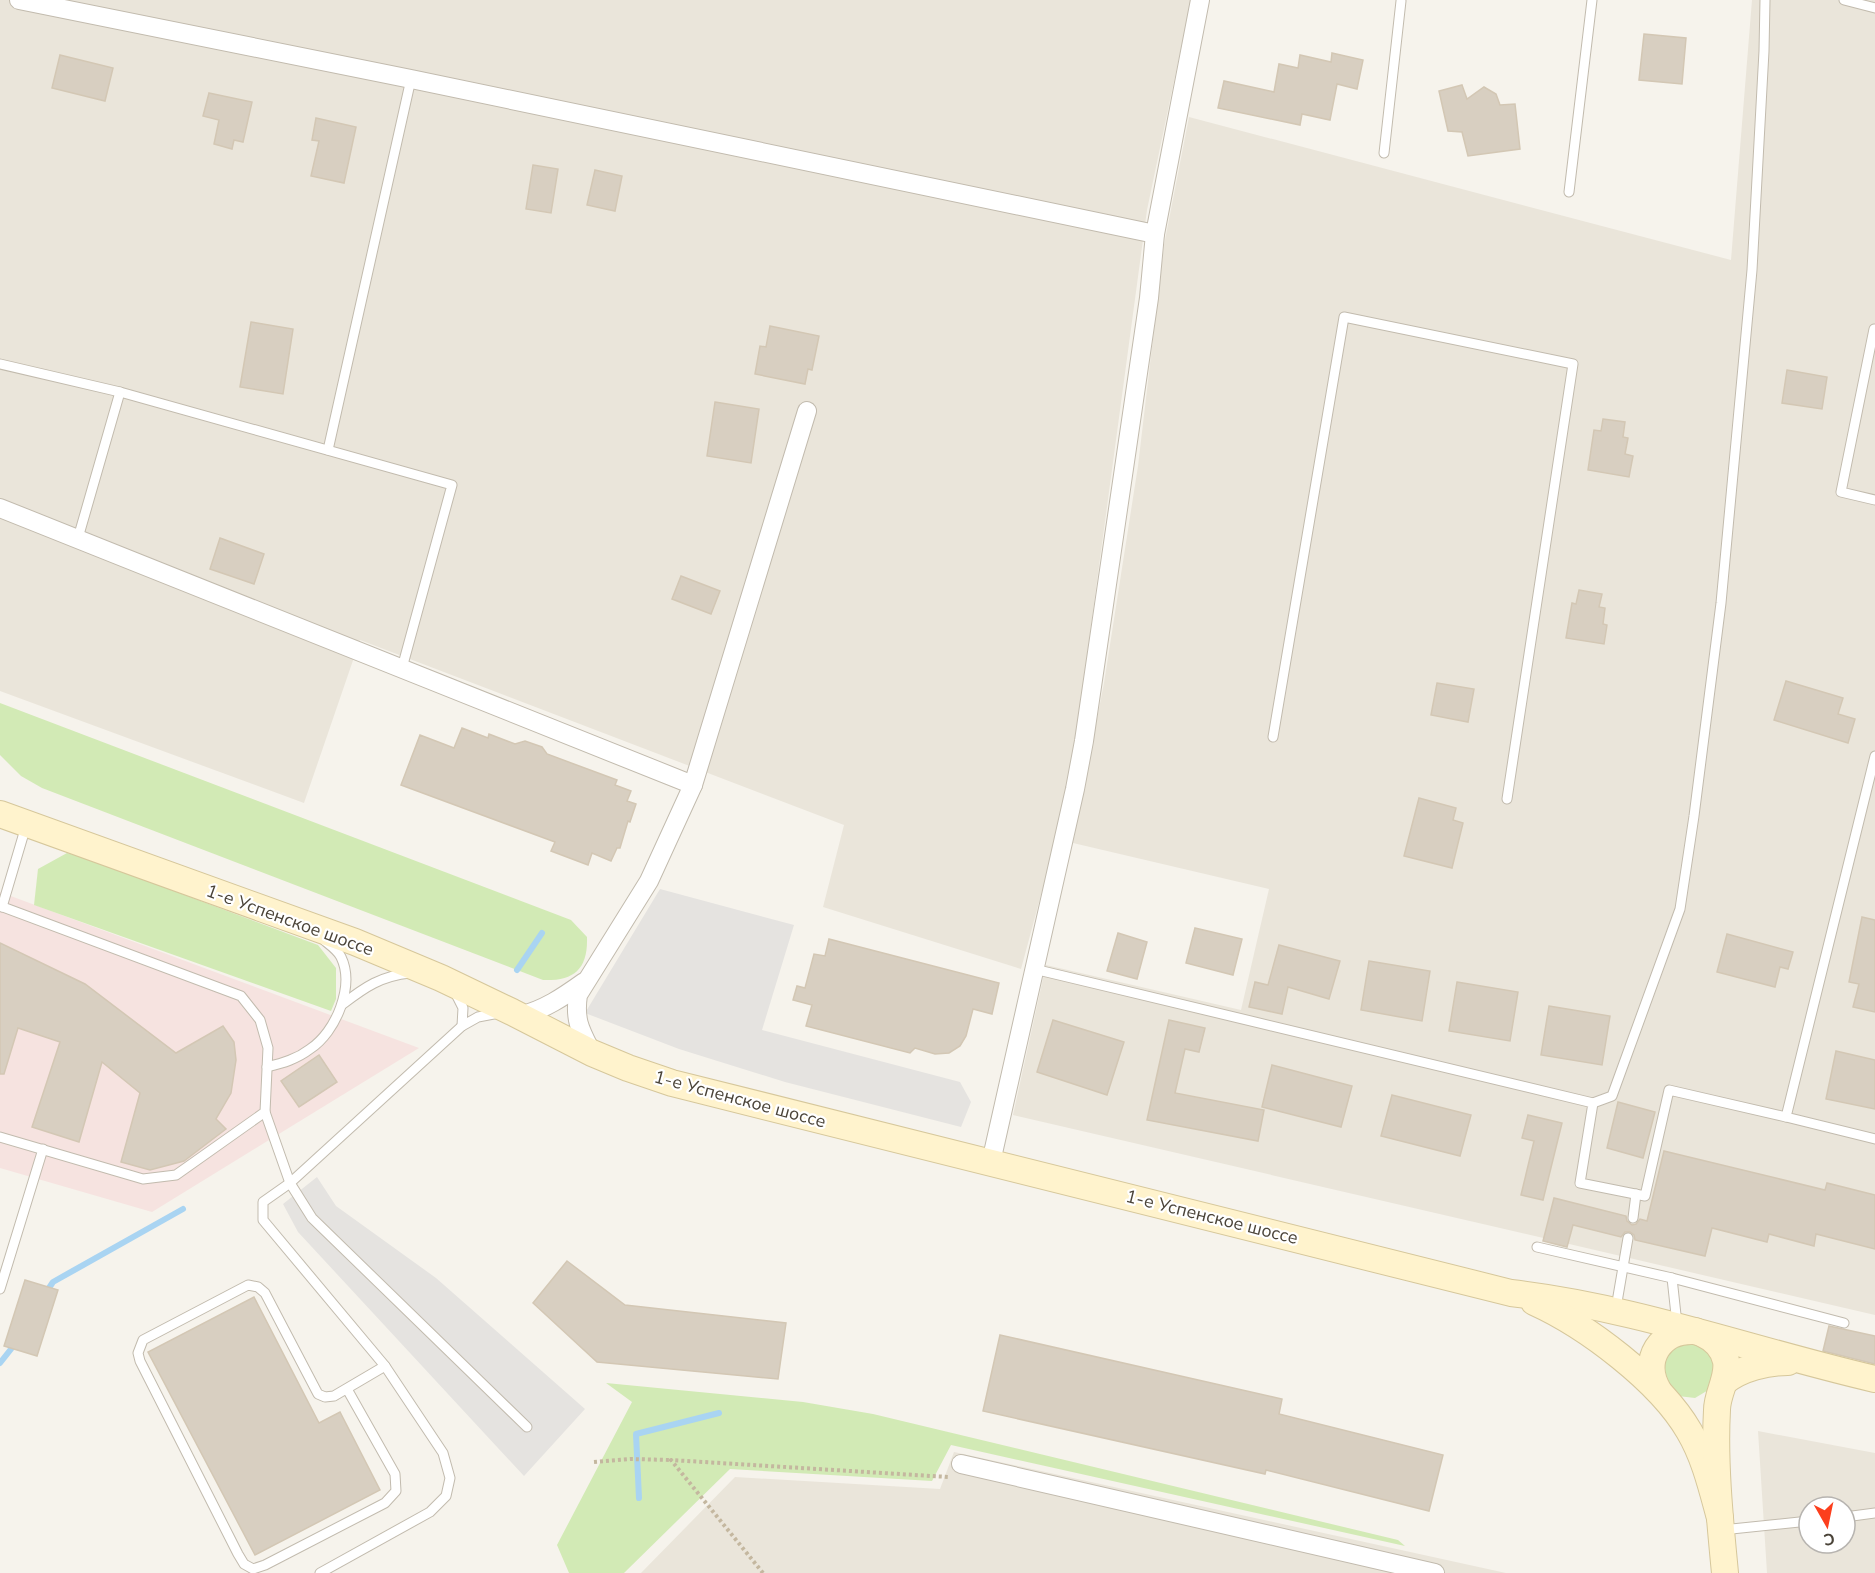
<svg xmlns="http://www.w3.org/2000/svg" width="1875" height="1573" font-family="'Nunito Sans',sans-serif">
  <rect width="100%" height="100%" fill="#f6f3ec"/>
  <g fill="#eae5da" fill-rule="evenodd">
    <polygon points="0,0 1191,0 1147,210 1073,759 1052,854 1021,969 823,907 844,825 360,640 304,803 0,691"/>
    <polygon points="1752,0 1875,0 1875,1315 1013,1115 1046,965 1241,1010 1269,889 1073,843 1104,683 1138,466 1164,245 1189,117 1731,260"/>
    <path d="M1758,1431L1875,1453V1573H1767ZM1809,1507H1845V1543H1809Z"/>
    <polygon points="954,1452 1506,1573 641,1573 735,1477 940,1489"/>
  </g>
  <polygon fill="#f6e3e0" points="0,892 419,1048 152,1212 0,1168"/>
  <g fill="#d2eab5">
    <path d="M0,703L571,920L587,937C588,969 574,981 543,980L42,788L21,776L0,755Z"/>
    <polygon points="67,853 89,859 318,945 336,968 336,999 331,1011 34,905 38,869"/>
    <polygon points="1705,1343 1716,1357 1710,1389 1695,1398 1678,1396 1660,1375 1672,1344"/>
    <polygon points="606,1383 803,1402 873,1414 1398,1540 1405,1546 951,1445 932,1481 730,1469 624,1573 569,1573 557,1545 632,1402"/>
  </g>
  <g fill="#e5e3e0">
    <polygon points="660,889 794,925 762,1030 960,1082 971,1102 961,1127 785,1082 679,1049 585,1013"/>
    <polygon points="317,1177 336,1206 436,1278 585,1409 524,1476 298,1232 283,1204"/>
  </g>
  <g fill="none" stroke-linecap="round" stroke-linejoin="round">
    <g stroke="#a9d4f2" stroke-width="6">
      <polyline points="517,970 542,933"/>
      <polyline points="45,1294 53,1282 183,1209"/>
      <polyline points="0,1363 15,1344"/>
      <polyline points="639,1498 636,1434 719,1413"/>
    </g>
  </g>
  <g fill="#d8cfc1" stroke="#d3c7b4" stroke-width="1.5">
    <polygon points="1644,34 1686,38 1682,84 1639,80"/>
    <polygon points="1332,53 1363,60 1357,89 1337,84 1330,120 1302,114 1300,125 1218,108 1224,81 1274,92 1279,64 1298,68 1300,55 1331,62"/>
    <polygon points="60,55 113,68 105,101 52,88"/>
    <polygon points="1462,85 1467,99 1484,87 1496,94 1500,105 1515,104 1520,149 1468,156 1462,132 1448,131 1439,91"/>
    <polygon points="209,93 252,102 243,142 234,140 232,149 214,144 219,120 203,116"/>
    <polygon points="316,118 356,127 344,183 311,176 319,141 312,140"/>
    <polygon points="533,165 558,169 551,213 526,209"/>
    <polygon points="595,170 622,176 615,211 587,205"/>
    <polygon points="251,322 293,329 283,394 240,387"/>
    <polygon points="770,326 819,336 812,370 808,369 805,384 755,374 760,346 766,347"/>
    <polygon points="1787,370 1827,377 1822,409 1782,403"/>
    <polygon points="715,402 759,409 751,463 707,456"/>
    <polygon points="1603,419 1625,422 1623,437 1628,438 1625,454 1633,456 1629,477 1588,470 1594,430 1601,431"/>
    <polygon points="220,538 264,554 254,584 210,569"/>
    <polygon points="681,576 720,591 711,614 672,599"/>
    <polygon points="1579,590 1602,594 1599,607 1605,608 1603,624 1607,625 1604,644 1566,638 1572,603 1576,604"/>
    <polygon points="1786,681 1843,698 1838,714 1855,719 1848,743 1774,720"/>
    <polygon points="1437,683 1474,689 1468,722 1431,715"/>
    <polygon points="462,728 488,738 489,734 515,744 525,741 542,747 547,754 617,780 615,785 631,791 627,801 636,804 630,822 628,821 620,848 617,848 611,861 592,853 588,865 551,851 555,842 401,785 420,735 454,748"/>
    <polygon points="1419,798 1456,808 1453,820 1463,823 1452,868 1404,856"/>
    <polygon points="1862,917 1875,920 1875,1012 1853,1007 1859,984 1849,982"/>
    <polygon points="1195,928 1242,939 1233,975 1186,963"/>
    <polygon points="1118,933 1147,942 1137,979 1107,971"/>
    <polygon points="1727,934 1793,952 1788,969 1780,967 1775,987 1717,972"/>
    <polygon points="829,939 999,983 992,1014 973,1009 966,1036 960,1046 949,1053 935,1054 915,1048 910,1053 806,1026 812,1005 793,1000 797,986 805,988 814,954 825,956"/>
    <polygon points="0,943 85,984 176,1053 223,1026 234,1042 236,1060 231,1093 216,1119 226,1129 184,1161 150,1170 121,1162 140,1093 102,1062 79,1142 32,1127 60,1042 18,1028 4,1074 0,1074"/>
    <polygon points="1279,945 1340,961 1329,999 1288,987 1282,1014 1249,1007 1255,982 1268,985"/>
    <polygon points="1369,961 1430,971 1422,1021 1361,1010"/>
    <polygon points="1457,982 1518,992 1510,1041 1449,1031"/>
    <polygon points="1549,1006 1610,1016 1602,1065 1541,1055"/>
    <polygon points="1053,1020 1124,1042 1107,1095 1037,1072"/>
    <polygon points="1169,1020 1205,1028 1199,1052 1185,1049 1175,1093 1264,1110 1258,1141 1147,1120"/>
    <polygon points="1836,1051 1875,1060 1875,1109 1826,1099"/>
    <polygon points="319,1055 337,1082 299,1107 281,1081"/>
    <polygon points="1272,1065 1352,1086 1341,1127 1262,1107"/>
    <polygon points="1392,1095 1471,1115 1460,1156 1381,1136"/>
    <polygon points="1618,1102 1655,1112 1643,1158 1607,1148"/>
    <polygon points="1528,1115 1562,1123 1543,1200 1521,1195 1534,1141 1522,1138"/>
    <polygon points="1664,1151 1825,1190 1827,1183 1875,1195 1875,1249 1816,1234 1814,1246 1769,1234 1767,1242 1712,1228 1705,1256 1635,1240 1634,1235 1630,1232 1625,1232 1621,1237 1573,1225 1567,1247 1543,1241 1554,1198 1626,1216 1627,1221 1632,1225 1636,1224 1640,1219 1647,1221"/>
    <polygon points="567,1261 625,1305 786,1323 778,1379 597,1362 533,1303"/>
    <polygon points="25,1280 58,1290 37,1356 4,1346"/>
    <polygon points="254,1297 319,1423 340,1412 380,1490 255,1555 148,1352"/>
    <polygon points="1829,1326 1875,1336 1875,1364 1823,1351"/>
    <polygon points="1000,1335 1282,1399 1279,1414 1443,1455 1429,1511 1266,1470 1265,1474 983,1411"/>
  </g>
  <g fill="none" stroke-linecap="round" stroke-linejoin="round">
    <g stroke="#c2bbae" stroke-width="11">
      <g id="lane">
        <polyline points="1844,0 1875,8"/>
        <polyline points="1384,153 1401,1"/>
        <polyline points="1569,192 1592,0"/>
        <polyline points="1874,329 1841,492 1875,500"/>
        <polyline points="0,364 120,392"/>
        <polyline points="328,450 411,79"/>
        <polyline points="78,538 120,392 452,485 402,668"/>
        <polyline points="1273,737 1344,317 1573,364 1507,799"/>
        <polyline points="1875,756 1786,1117 1875,1139"/>
        <polyline points="0,906 241,996 260,1020 268,1048 265,1112 176,1175 143,1179 0,1137"/>
        <polyline points="2,907 26,826"/>
        <polyline points="1034,969 1593,1103 1580,1183 1645,1196 1669,1090 1786,1117"/>
        <polyline points="455,992 463,1008 462,1026"/>
        <path d="M343,1004C365,987 381,976 410,973"/>
        <path d="M267,1067C283,1063 297,1059 310,1049C336,1032 355,986 341,957C338,951 330,945 325,941"/>
        <polyline points="1593,1103 1612,1096 1680,909 1694,816 1721,603 1752,270 1764,51 1765,0"/>
        <polyline points="265,1112 290,1183 312,1218 527,1427"/>
        <polyline points="1633,1218 1636,1194"/>
        <polyline points="1537,1247 1672,1278 1844,1323"/>
        <polyline points="1672,1278 1677,1324"/>
        <polyline points="0,1289 43,1149"/>
        <polyline points="1616,1308 1628,1238"/>
        <polyline points="347,1389 395,1474 396,1491 385,1503 265,1565 253,1569 244,1564 238,1554 140,1361 138,1353 143,1340 248,1285 258,1287 265,1293 318,1394 325,1397 334,1396 385,1366"/>
        <polyline points="1845,1517 1875,1513"/>
        <polyline points="1722,1530 1809,1521"/>
        <polyline points="320,1573 430,1512 446,1496 450,1478 443,1453 385,1366 263,1220 263,1202 290,1183 462,1026 478,1017 499,1013"/>
      </g>
    </g>
    <g stroke="#c2bbae" stroke-width="20">
      <g id="street">
        <polyline points="19,0 411,79 1155,234"/>
        <polyline points="0,508 693,785"/>
        <path d="M519,1016C544,1010 563,997 584,982"/>
        <path d="M592,1053C581,1031 574,1021 578,995L649,881L693,785L807,411"/>
        <polyline points="991,1162 1075,789 1084,741 1149,298 1155,234 1200,0"/>
        <polyline points="961,1464 1435,1573"/>
      </g>
    </g>
    <g stroke="#d6c79b" stroke-width="28">
      <g id="secondary">
        <path d="M0,814L355,942L441,978L512,1012L592,1053L628,1068L672,1083L1511,1293C1635,1307 1754,1351 1875,1379"/>
        <path d="M1534,1302C1587,1326 1660,1381 1689,1431C1705,1458 1712,1489 1720,1518"/>
        <path d="M1703,1334C1714,1339 1723,1348 1726,1361C1729,1378 1717,1393 1717,1410C1714,1462 1720,1521 1725,1573"/>
        <path d="M1724,1382C1741,1368 1767,1362 1788,1362"/>
        <path d="M1658,1390C1641,1360 1660,1329 1695,1331"/>
      </g>
    </g>
    <g stroke="#c4b79f" stroke-width="4" stroke-dasharray="3 3" stroke-linecap="butt">
      <polyline points="594,1462 630,1459 671,1460"/>
      <polyline points="763,1573 671,1460 948,1477"/>
    </g>
    <use href="#lane" stroke="#fff" stroke-width="9"/>
    <use href="#street" stroke="#fff" stroke-width="18"/>
    <use href="#secondary" stroke="#fff3cd" stroke-width="26"/>
  </g>
  <g text-anchor="middle" stroke-width="4.5" stroke-linejoin="round" paint-order="stroke">
    <g font-size="18" fill="#4b4439" stroke="#fff">
      <text transform="translate(290 920) rotate(20)" y="6">1-е Успенское шоссе</text>
      <text transform="translate(740 1099) rotate(15)" y="6">1-е Успенское шоссе</text>
      <text transform="translate(1212 1217) rotate(14)" y="6">1-е Успенское шоссе</text>
    </g>
  </g>
  <g transform="translate(1827 1525) rotate(171)"><circle r="28" fill="#ffffff" stroke="#b7b4b0" stroke-width="1.5"/>
  <path d="M0-4.5L10 22L0 15L-10 22Z" fill="#fc3f1d"/>
  <text y="-9" font-size="16" font-weight="bold" text-anchor="middle" fill="#4b4439">С</text>
  </g>
</svg>
